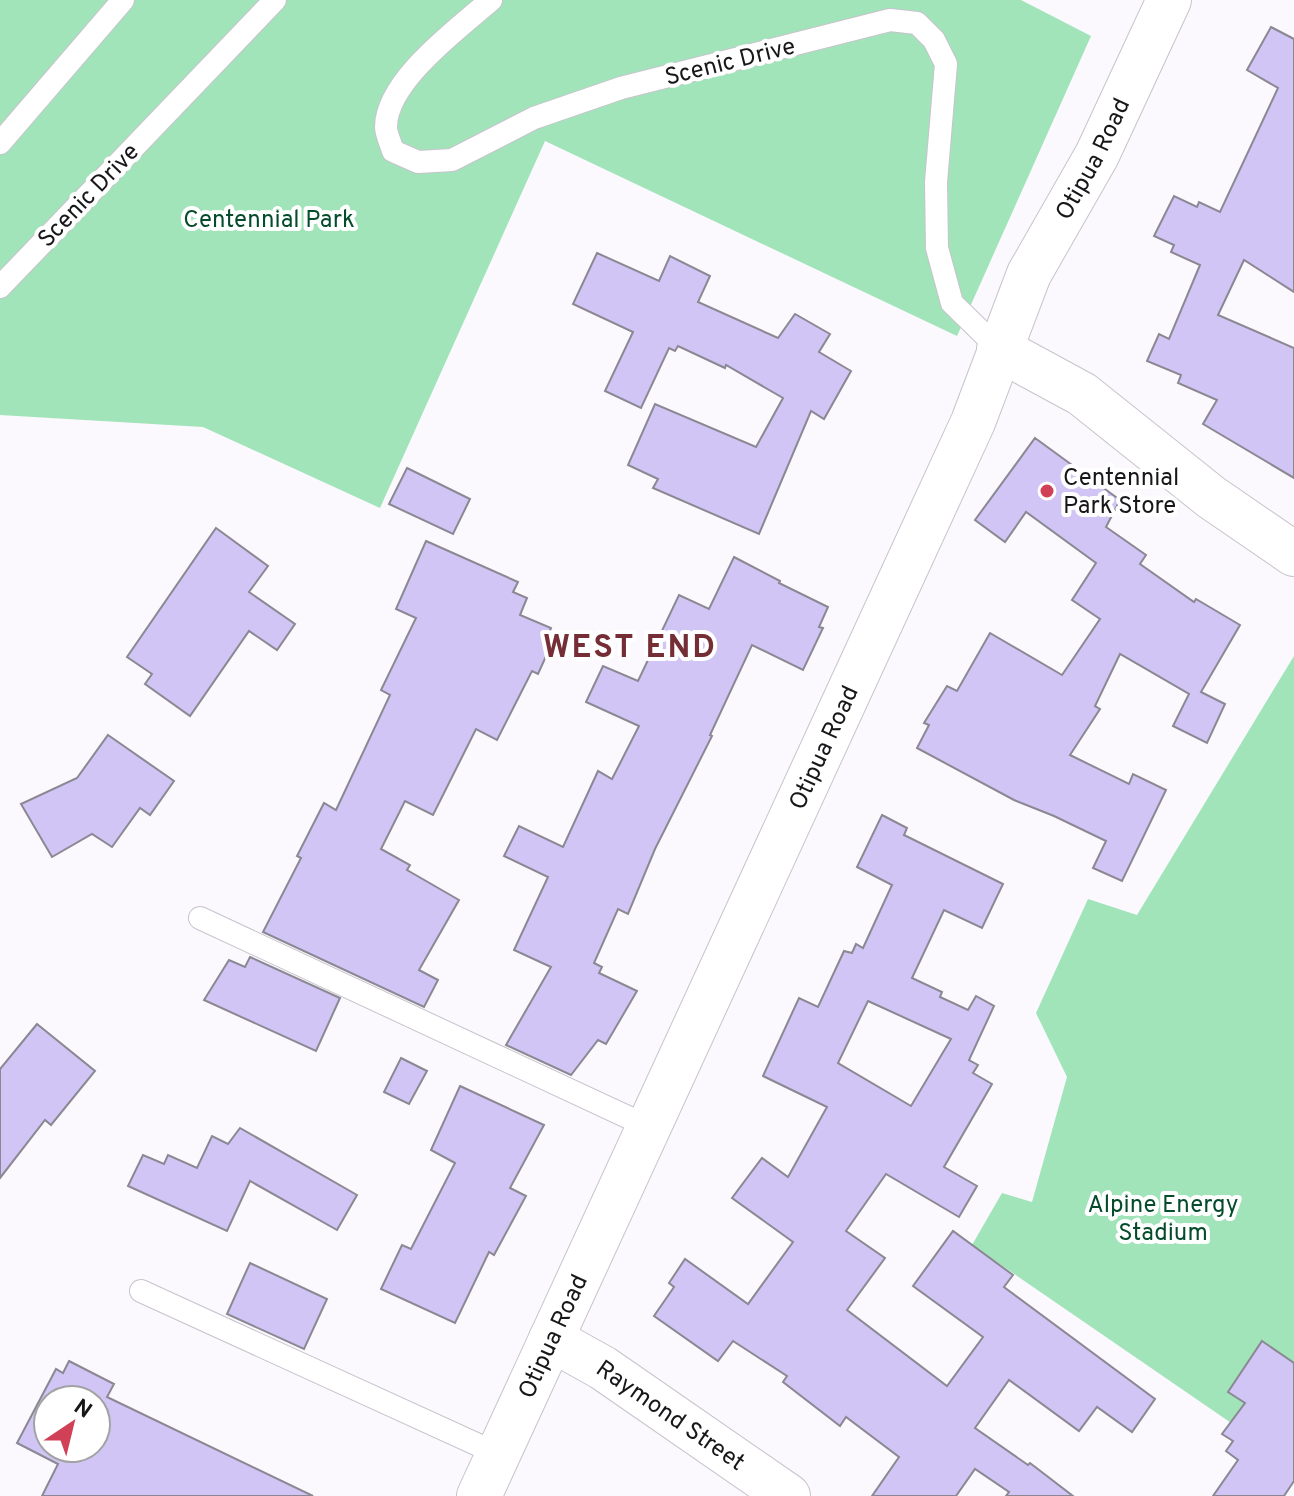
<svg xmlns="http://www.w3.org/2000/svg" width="1294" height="1496" font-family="Overpass,sans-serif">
  <rect width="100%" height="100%" fill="#fbf8fe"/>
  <g fill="#a1e4ba">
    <polygon points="0,0 1021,0 1091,36 957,336 545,141 380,508 203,427 0,415"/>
    <polygon points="1294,656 1294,1466 972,1245 1002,1193 1032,1202 1067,1077 1036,1013 1088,899 1137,915"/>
  </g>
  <g fill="#d0c5f5" stroke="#8a8892" stroke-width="2" fill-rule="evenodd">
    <polygon points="1271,27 1294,39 1294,292 1244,260 1218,315 1294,348 1294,478 1203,424 1217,400 1178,383 1181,375 1147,361 1159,334 1169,339 1200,265 1171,252 1174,245 1154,236 1174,196 1197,207 1199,202 1220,212 1278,88 1247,70"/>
    <polygon points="597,253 659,281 670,256 710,276 698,302 778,338 795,314 830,334 819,352 851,371 824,419 811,411 759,534 653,488 658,479 628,465 655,404 756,447 783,398 726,365 725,368 678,346 675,351 669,348 641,408 605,391 633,332 573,304"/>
    <polygon points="1035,438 1120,500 1106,527 1146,555 1140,564 1194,602 1196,599 1240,625 1201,692 1225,704 1207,743 1173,726 1189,694 1120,654 1095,706 1100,709 1070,755 1129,784 1133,774 1166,790 1122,881 1093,868 1106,841 1054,816 1014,800 917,748 929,725 924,723 947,686 957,691 990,633 1062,675 1100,619 1072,600 1096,563 1026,512 1005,542 975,520"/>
    <polygon points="407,468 470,499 453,534 389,504"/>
    <polygon points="216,528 268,566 249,592 295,624 277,650 249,631 190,716 145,684 152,674 127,657"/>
    <polygon points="426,541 518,582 513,592 527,598 520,615 551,628 547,638 553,641 538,674 532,671 497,740 476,729 433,815 405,801 381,849 410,865 407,870 459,900 419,970 438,980 424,1007 263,932 301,858 297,856 324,803 336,810 390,695 381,690 416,618 396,609"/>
    <polygon points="734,557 780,581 779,583 828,607 819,627 823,628 803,670 752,645 710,735 712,736 655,849 628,914 618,909 594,963 602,967 599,973 637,991 606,1044 598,1040 571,1075 506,1045 551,967 514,950 548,877 504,856 519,826 563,847 598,771 612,779 639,726 586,702 603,666 638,681 679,595 709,609"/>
    <polygon points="108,735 174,781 150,815 140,808 112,847 92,834 52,857 21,804 77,778"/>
    <path d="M882,815L907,828L904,835L1003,884L982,928L944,910L912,978L942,992L940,997L968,1010L976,996L994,1006L969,1060L978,1065L973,1073L992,1084L944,1167L977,1186L959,1217L886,1174L846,1231L885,1258L847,1310L947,1386L983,1337L913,1286L953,1231L1013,1275L1004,1287L1155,1399L1132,1432L1097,1407L1079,1431L1009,1380L975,1428L1028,1465L1030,1463L1073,1496H1006L1009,1492L975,1469L956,1496H872L899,1457L846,1417L840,1426L783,1382L787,1376L733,1341L718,1361L654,1316L674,1287L669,1283L685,1259L748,1304L793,1242L732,1198L762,1158L788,1177L827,1107L763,1076L799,998L818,1007L844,951L852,953L856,944L863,948L892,885L857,867ZM868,1001L951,1039L911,1106L838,1063Z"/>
    <polygon points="250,957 340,998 316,1051 204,1000 229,960 245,967"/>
    <polygon points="37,1024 95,1071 51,1125 45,1120 0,1178 0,1069"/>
    <polygon points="401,1058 427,1071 409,1104 384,1092"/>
    <polygon points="460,1086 544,1125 510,1188 526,1196 494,1255 489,1252 455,1323 381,1289 402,1245 411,1249 455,1163 431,1150"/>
    <polygon points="240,1128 357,1195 337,1230 250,1181 227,1231 128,1186 143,1155 164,1164 168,1155 197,1168 212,1136 228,1144"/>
    <polygon points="250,1263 327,1299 304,1349 227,1314"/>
    <polygon points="1262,1341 1294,1363 1294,1481 1284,1496 1213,1496 1238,1460 1226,1451 1233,1441 1222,1434 1245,1403 1228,1392"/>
    <path d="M69,1361L114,1384L107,1397L313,1496H42L58,1464L17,1443L56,1369L63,1373ZM48,1400H96V1448H48Z"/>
  </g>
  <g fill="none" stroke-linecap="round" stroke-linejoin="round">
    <g stroke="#c8c3cc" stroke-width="24">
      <g id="lane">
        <path d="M491,0C459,28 386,81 386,127C386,134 391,144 393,151L418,162L452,160L534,118L621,88L890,20L917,23L934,40L946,64L936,182L937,248L952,303L999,349"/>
        <polyline points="0,143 123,0"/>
        <polyline points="0,287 275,0"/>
        <polyline points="200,918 649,1127"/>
        <polyline points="141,1291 498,1454"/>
      </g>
    </g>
    <g stroke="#c8c3cc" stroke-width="46">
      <g id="street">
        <path id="s1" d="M551,1339L603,1368L788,1496"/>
      </g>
    </g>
    <g stroke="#c8c3cc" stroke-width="46">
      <g id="secondary">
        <polyline points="999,349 1082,394 1211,497 1294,554"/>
        <path id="s2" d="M479,1496L973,422L1029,274L1097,155L1169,0"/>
      </g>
    </g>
    <use href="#lane" stroke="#fff" stroke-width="22"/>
    <use href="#street" stroke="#fff" stroke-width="44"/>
    <use href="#secondary" stroke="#fff" stroke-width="44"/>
  </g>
  <circle fill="#d04056" stroke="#fff" stroke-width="3" cx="1047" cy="491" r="8"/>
  <g text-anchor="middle" stroke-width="8" stroke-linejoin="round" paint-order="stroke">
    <g font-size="24" fill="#181619" stroke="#fff">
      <text transform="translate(730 61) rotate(-14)" y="8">Scenic Drive</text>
      <text dy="8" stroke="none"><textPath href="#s2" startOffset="1472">Otipua Road</textPath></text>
      <text transform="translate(88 195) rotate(-46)" y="8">Scenic Drive</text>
      <text dy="8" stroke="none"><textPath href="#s2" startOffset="824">Otipua Road</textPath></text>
      <text dy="8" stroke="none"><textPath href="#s2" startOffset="176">Otipua Road</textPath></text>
      <text dy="8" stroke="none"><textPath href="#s1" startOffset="142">Raymond Street</textPath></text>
    </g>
    <g font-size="24" fill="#054c2b" stroke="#fff">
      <text x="269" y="227">Centennial Park</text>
      <text x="1163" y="1212">Alpine Energy<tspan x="1163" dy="28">Stadium</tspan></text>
    </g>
    <g font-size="24" fill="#181619" stroke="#fff" text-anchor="start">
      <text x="1063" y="485">Centennial<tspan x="1063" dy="28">Park Store</tspan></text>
    </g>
    <g font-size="32" font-weight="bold" letter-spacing="2" fill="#752e36" stroke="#fff">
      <text x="630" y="657">WEST END</text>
    </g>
  </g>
  <g transform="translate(72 1424) rotate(35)"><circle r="38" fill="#ffffff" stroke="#a3a2a3" stroke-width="2"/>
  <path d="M0-6L14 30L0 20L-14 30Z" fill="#d04056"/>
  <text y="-12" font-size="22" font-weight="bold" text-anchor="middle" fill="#181619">N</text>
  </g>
</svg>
